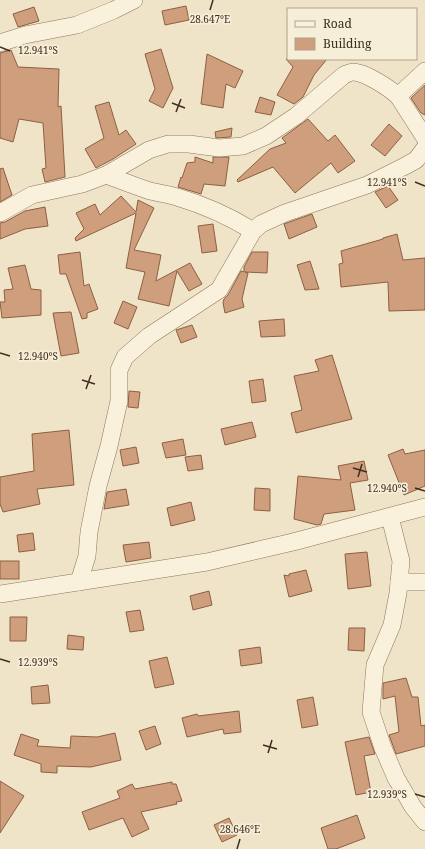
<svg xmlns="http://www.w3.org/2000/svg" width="425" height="849" font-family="'Noto Serif',serif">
  <rect width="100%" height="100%" fill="#f0e4c8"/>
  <g fill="#cf9f7d" stroke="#8d5f41">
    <polygon points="186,6 189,20 165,25 162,11"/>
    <polygon points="34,7 39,21 18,27 13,14"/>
    <polygon points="161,49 173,88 163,108 149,101 155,89 145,54"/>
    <polygon points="11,50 18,67 59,69 58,107 61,106 65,177 45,182 42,169 46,168 43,123 19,119 13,142 0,138 0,53"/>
    <polygon points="207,54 243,71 235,88 226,84 223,108 201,104"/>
    <polygon points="286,59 327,59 314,75 303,97 294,104 277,95 293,67"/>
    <polygon points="425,85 425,115 421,113 411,98"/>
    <polygon points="260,97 275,102 271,115 255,112"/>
    <polygon points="109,102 119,135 126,130 136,144 113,159 96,168 85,149 104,138 95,106"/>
    <polygon points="308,119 328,141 335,135 355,161 338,173 331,163 295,193 273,167 238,182 237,180 270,149 286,143 282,138"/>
    <polygon points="389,124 402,136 385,156 371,145"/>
    <polygon points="232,128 231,137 216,138 215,132"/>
    <polygon points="195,157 213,163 213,157 229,157 225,186 204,184 201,194 178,187 181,177 182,178 187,163 195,162"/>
    <polygon points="3,168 12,195 0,202 0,169"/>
    <polygon points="388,186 398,200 386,208 375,192"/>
    <polygon points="121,196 136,212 138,200 154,208 134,250 161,255 156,281 190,263 202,284 189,291 177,271 169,306 138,299 145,272 126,268 136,213 76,241 75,238 84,229 76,213 95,204 100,215"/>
    <polygon points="45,207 48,226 25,229 0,239 0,223 5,222 25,211"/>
    <polygon points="312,214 317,227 289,239 284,224"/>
    <polygon points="213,224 217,251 202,253 198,226"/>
    <polygon points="397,234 403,260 425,258 425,310 389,311 388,282 341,287 339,264 343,263 341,251 383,239 383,238"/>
    <polygon points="80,252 84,286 89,284 98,309 87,313 87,318 82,319 66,274 60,274 58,255"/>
    <polygon points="252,252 268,252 267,273 245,272 248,273 242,299 244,307 225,313 223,303 224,299 228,295 241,271 244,272 244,267"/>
    <polygon points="310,261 319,289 305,290 297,265"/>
    <polygon points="25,265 31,289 41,290 41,315 2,318 0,302 5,302 4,290 13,289 8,268"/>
    <polygon points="123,301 137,307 128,329 114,323"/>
    <polygon points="71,312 79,353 61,356 53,313"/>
    <polygon points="284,319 285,336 261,337 259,321"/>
    <polygon points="192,325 197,337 181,343 176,330"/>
    <polygon points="332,355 352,419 296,433 291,413 302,410 294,376 319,371 315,360"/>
    <polygon points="263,379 266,401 252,403 249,381"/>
    <polygon points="129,391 140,392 138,408 128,407"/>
    <polygon points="252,422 256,437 225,445 221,429"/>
    <polygon points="69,430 74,485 37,489 40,504 3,512 0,504 0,477 34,471 32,434"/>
    <polygon points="183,439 186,455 166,458 162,443"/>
    <polygon points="136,447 139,463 123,466 120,450"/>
    <polygon points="403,449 405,454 425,450 425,486 404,495 388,455"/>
    <polygon points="201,455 203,469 188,471 185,457"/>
    <polygon points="364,461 368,480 350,483 355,510 324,514 321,524 317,525 294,519 298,476 341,480 338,466"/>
    <polygon points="255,488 270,489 270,511 254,510"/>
    <polygon points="126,489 129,505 104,509 107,492"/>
    <polygon points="191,502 195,520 171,526 167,508"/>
    <polygon points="33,533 35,550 19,552 17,535"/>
    <polygon points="149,542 151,558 126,562 123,545"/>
    <polygon points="367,552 371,586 348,589 345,554"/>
    <rect x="0" y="561" width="19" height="18"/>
    <polygon points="306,570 312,591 289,597 284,575 289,576 289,574"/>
    <polygon points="209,591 212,605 193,610 190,596"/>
    <polygon points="140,610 144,630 130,632 126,612"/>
    <polygon points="10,617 27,617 26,641 10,641"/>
    <polygon points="349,628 365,628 364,651 348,650"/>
    <polygon points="68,635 84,637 83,650 67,649"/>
    <polygon points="260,647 262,663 241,666 239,650"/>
    <polygon points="167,657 174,684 155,688 149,661"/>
    <polygon points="406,678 412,697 418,697 421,726 425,725 425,746 396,754 389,735 399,732 395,696 383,699 383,683"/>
    <polygon points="48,685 50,703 32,704 31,687"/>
    <polygon points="313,697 318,725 302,728 297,700"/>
    <polygon points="239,711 241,732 224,734 223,729 187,737 182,718 197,714 198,716"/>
    <polygon points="155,726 161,744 146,750 139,731"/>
    <polygon points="115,733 121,760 91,767 57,766 57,773 41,772 41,764 14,755 21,734 39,740 37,746 70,748 71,736 97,737"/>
    <polygon points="369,737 375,754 364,756 371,792 356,795 345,742"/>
    <polygon points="0,781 24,796 0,833"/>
    <polygon points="172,782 172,784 176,784 182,801 176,802 177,804 141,812 149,829 132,837 123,818 89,830 82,812 120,798 117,791 132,784 135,789"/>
    <polygon points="357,815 365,838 336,849 328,849 321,828"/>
    <polygon points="229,818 237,835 222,842 214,825"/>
  </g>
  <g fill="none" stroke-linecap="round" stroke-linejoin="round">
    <g stroke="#8d765c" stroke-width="18">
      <g id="street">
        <polyline points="0,43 25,35 77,25 114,10 134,0"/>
        <polyline points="398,96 425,71"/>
        <path d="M106,175C120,180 135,186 150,191C159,193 168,194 177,197C204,205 229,216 253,231"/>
        <path d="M0,213L32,195L82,184L106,175L149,150L168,144H189L219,148L243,146L266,136L296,116L344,75C347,74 350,72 353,72C365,72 389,88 398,96L425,138"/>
        <polyline points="390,517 401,561 398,593 392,625 375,665 371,712 383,748 396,778 413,807 425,822"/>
        <polyline points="79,582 87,556 89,532 98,486 109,446 119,401 119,370 125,357 149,336 219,290 253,231 261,224 285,213 367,185 405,166 416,160 425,148"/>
        <polyline points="399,582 425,582"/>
        <polyline points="0,594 207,562 293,542 425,507"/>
      </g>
    </g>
    <use href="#street" stroke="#faf1dc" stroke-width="17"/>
  </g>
  <path fill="none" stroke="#3d2e20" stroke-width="1.5" d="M210,10L213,0M0,47L10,51M172,103L185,108M176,112L181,99M415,182L425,186M0,353L10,356M82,380L95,384M86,389L91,375M353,468L367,472M358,477L362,464M415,488L425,491M0,659L10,662M263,745L277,749M268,753L272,740M415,794L425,797M237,849L240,839"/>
  <g font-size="10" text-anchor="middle" fill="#3d2e20" stroke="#f7eed8" stroke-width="3.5" stroke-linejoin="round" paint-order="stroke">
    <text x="210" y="23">28.647°E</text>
    <text x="38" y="54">12.941°S</text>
    <text x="387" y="186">12.941°S</text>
    <text x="38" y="360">12.940°S</text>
    <text x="387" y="492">12.940°S</text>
    <text x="38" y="666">12.939°S</text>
    <text x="387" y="798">12.939°S</text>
    <text x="240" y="833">28.646°E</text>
  </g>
  <rect x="287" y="8" width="130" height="52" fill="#f7eed8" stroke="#ada18e"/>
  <rect x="295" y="21" width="20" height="6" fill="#faf1dc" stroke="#ada18e"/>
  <text x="323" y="28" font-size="12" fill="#3d2e20">Road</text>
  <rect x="295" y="38" width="20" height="12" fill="#cf9f7d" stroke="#ada18e"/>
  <text x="323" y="48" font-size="12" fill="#3d2e20">Building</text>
</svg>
